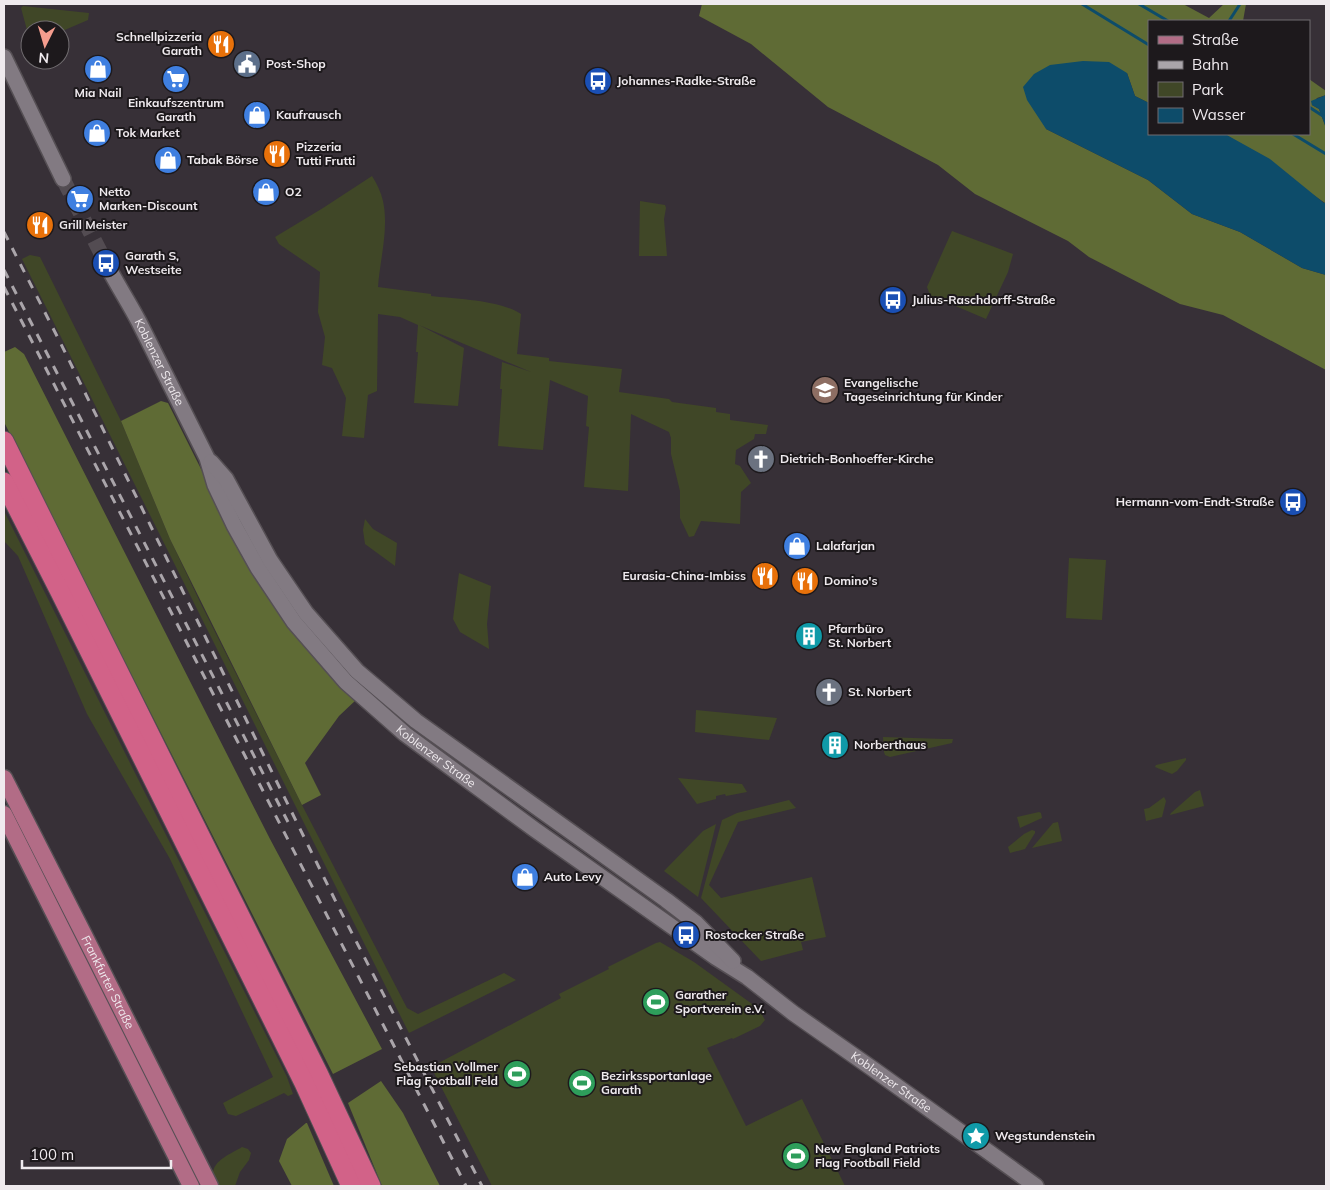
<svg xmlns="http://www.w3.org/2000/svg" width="1330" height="1190" font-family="Mulish,sans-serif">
  <rect width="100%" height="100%" fill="#373037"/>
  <g fill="#404727">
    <polygon points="23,6 89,13 88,20 60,32 60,30 30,30 30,41 21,8"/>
    <path d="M372,176C377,184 381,192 383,201C389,229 380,259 378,287L431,294V296C457,299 500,300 521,314L517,354L549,358V361L622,369L619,392L669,399L672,402L716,408V412L730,414V420L768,425L766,434H755L754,439L736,450L735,464L740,466L751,483L741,492L740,524L701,521L694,536L689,537L680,518V491L671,454V438L669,432L631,414L628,491L584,487L589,427L586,426L588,396L550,380L543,450L498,446L502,389H500L502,362L531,372L419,325L464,348L458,406L414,403L418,352H416L418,325L400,317L378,314L377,391L368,395L364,438L342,436L346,398L332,368L322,365L325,337L318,312L320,272L279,244L275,237L323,208Z"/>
    <polygon points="640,201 665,205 666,208 664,219 667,256 639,256"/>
    <polygon points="952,231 1013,254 1008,272 986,319 930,295 927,287"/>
    <polygon points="30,255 40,257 45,267 121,421 170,539 200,602 302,805 407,1008 418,1014 504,973 516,980 409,1033 22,259"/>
    <polygon points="4,511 287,1077 293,1094 288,1096 284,1093 236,1116 228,1114 223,1103 273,1077 170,859 87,714 18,556 4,541"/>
    <polygon points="365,519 373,529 397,543 395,566 365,544 363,530"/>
    <polygon points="1069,558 1106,560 1102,620 1066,618"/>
    <polygon points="459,573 491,586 487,624 489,649 460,632 453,619"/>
    <polygon points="696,710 777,718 769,740 695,732"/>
    <polygon points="883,737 944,739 953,739 952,743 890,757 885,755 884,752"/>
    <polygon points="1186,758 1186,760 1177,771 1172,774 1155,767 1156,765"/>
    <polygon points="678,778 742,784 747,792 726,796 725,794 716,796 716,799 697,804"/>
    <polygon points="1200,790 1204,806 1170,815 1171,813 1195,792"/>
    <polygon points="1164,797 1166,801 1162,817 1146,821 1144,809 1149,808"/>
    <polygon points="789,800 796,808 738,822 709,885 721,898 812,877 826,937 801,942 803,950 761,961 701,898 722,820 737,813"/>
    <polygon points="1039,812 1041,813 1042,818 1020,828 1017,817"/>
    <polygon points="1058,822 1062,841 1032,848 1053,823"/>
    <polygon points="716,824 698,897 664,871 703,831"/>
    <polygon points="1032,830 1035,831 1035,833 1025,849 1010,853 1008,847 1024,834"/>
    <polygon points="660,942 694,962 759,1009 765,1020 760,1026 733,1039 732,1038 707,1048 746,1126 802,1099 845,1186 492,1186 431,1067 561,998 559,994 609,969 608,967 656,943"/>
    <path d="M242,1147L248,1149L251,1153L249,1160L240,1172L235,1186H218C216,1183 213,1178 213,1175C212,1160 233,1153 242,1147Z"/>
  </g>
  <g fill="#5f6b35">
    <polygon points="702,4 1183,4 1209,18 1224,4 1246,4 1243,21 1149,21 1149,103 1135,96 1127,73 1046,129 1148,180 1192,214 1240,232 1302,268 1326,275 1326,370 1223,315 1180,304 1089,257 1068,241 975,194 938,165 828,107 751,44 699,16"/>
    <polygon points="1309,79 1326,91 1326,95 1317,98 1312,105 1319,109 1326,128 1326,202 1325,203 1225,134 1221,134 1309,134"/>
    <polygon points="15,347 24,354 270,839 382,1049 333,1074 4,422 4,352"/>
    <polygon points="161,401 168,403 211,489 357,699 339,716 305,763 321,795 302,805 170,539 121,421"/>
    <polygon points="381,1081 403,1113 440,1186 382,1186 348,1103"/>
    <polygon points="306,1123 307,1123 334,1186 292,1186 279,1161 287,1139"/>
  </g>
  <g fill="#0d4c6a">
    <polygon points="1083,61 1109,62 1127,73 1135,96 1149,103 1149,134 1225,134 1270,159 1324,203 1326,202 1326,275 1302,268 1240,232 1192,214 1148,180 1046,129 1027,100 1023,87 1034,74 1050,65"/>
    <polygon points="1326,95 1326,128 1319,109 1312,105 1311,101"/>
  </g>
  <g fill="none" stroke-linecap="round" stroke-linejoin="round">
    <g stroke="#0d4c6a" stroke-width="3">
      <polyline points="1082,4 1149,45"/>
      <polyline points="1139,4 1168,21"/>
      <polyline points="1229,21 1240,4"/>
      <polyline points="1309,107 1326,118"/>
      <polyline points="1293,134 1326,154"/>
    </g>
    <polyline stroke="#534c52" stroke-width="15" stroke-dasharray="15 8" stroke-linecap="butt" points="63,179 108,267"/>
    <g stroke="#554f54" stroke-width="18">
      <g id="secondary">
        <polyline points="4,57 63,179"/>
        <path id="s1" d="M108,267C118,286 129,303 139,322L207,458L215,485L234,525L258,568L294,622L346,682L405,734L534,829L715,957L747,977L793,1013L873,1069L1036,1186"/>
        <polyline points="211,462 226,479 270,560 306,613 357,671 416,721 666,900 696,923 733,961"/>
      </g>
    </g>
    <g stroke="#554f54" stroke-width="19">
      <g id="primary">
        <path id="s2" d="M4,778L83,933L210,1186"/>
        <polyline points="4,814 191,1186"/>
      </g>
    </g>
    <g stroke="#554f54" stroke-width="21">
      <g id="motorway">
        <polyline points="4,441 319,1075 371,1186"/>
        <polyline points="4,482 60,592 304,1083 351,1186"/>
      </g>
    </g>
    <use href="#secondary" stroke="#827a82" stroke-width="15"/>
    <use href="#primary" stroke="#b26c86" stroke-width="16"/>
    <use href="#motorway" stroke="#d26288" stroke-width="19"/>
    <g stroke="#aaa5aa" stroke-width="3" stroke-dasharray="9 9" stroke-linecap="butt">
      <polyline points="4,232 60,342 338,906 482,1186"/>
      <polyline points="4,270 288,822"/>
      <polyline points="4,287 466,1186"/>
    </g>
  </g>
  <defs>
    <g id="restaurant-disc" transform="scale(1.4375)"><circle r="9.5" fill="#e8710a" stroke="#1d191c"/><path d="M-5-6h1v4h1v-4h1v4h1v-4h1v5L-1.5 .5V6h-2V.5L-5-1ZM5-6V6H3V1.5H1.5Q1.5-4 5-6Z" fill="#fff"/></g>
    <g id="civic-disc" transform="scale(1.4375)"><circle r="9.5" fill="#5c6f8a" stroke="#1d191c"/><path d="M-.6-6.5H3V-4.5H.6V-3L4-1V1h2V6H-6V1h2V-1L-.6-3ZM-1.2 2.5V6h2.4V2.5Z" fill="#fff"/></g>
    <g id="shop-disc" transform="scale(1.4375)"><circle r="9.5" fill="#3f7fe0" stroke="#1d191c"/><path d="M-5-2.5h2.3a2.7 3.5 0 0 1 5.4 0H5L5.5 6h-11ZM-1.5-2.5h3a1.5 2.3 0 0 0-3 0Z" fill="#fff"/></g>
    <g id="supermarket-disc" transform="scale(1.4375)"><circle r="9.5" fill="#3f7fe0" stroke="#1d191c"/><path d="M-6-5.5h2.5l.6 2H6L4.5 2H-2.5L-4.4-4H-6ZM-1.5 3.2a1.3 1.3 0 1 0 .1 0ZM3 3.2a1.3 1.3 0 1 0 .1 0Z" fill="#fff"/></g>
    <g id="bus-disc" transform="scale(1.4375)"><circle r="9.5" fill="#1a4fb4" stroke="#1d191c"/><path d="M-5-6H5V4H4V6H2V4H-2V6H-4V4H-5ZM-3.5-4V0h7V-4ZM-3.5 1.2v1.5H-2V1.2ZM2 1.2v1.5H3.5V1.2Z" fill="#fff"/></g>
    <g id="school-disc" transform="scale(1.4375)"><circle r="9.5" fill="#8d6e63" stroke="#1d191c"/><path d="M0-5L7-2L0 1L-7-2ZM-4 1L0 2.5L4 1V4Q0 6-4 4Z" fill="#fff"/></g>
    <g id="church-disc" transform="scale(1.4375)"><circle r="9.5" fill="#6b7280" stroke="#1d191c"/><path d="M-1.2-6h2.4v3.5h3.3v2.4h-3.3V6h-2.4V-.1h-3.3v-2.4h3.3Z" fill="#fff"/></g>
    <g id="building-disc" transform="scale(1.4375)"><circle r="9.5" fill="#0f9aa8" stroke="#1d191c"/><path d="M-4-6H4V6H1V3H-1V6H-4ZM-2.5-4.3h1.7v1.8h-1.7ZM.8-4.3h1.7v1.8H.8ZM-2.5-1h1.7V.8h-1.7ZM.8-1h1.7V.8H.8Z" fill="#fff"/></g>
    <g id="stadium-disc" transform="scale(1.4375)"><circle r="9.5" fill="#2e9e5b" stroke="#1d191c"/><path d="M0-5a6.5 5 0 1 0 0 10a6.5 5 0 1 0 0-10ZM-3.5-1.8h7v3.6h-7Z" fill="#fff"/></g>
    <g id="sight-disc" transform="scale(1.4375)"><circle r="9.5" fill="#0f9aa8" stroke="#1d191c"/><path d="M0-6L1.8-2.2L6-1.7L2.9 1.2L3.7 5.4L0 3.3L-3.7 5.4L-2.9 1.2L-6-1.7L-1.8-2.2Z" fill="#fff"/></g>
  </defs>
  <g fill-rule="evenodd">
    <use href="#restaurant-disc" x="221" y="44"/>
    <use href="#civic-disc" x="247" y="64"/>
    <use href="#shop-disc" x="98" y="69"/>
    <use href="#supermarket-disc" x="176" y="79"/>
    <use href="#bus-disc" x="598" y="81"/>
    <use href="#shop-disc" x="257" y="115"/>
    <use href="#shop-disc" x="97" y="133"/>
    <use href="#restaurant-disc" x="277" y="154"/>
    <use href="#shop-disc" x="168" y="160"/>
    <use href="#shop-disc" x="266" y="192"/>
    <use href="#supermarket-disc" x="80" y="199"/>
    <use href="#restaurant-disc" x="40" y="225"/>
    <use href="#bus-disc" x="106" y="263"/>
    <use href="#bus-disc" x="893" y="300"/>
    <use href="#school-disc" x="825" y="390"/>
    <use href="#church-disc" x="761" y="459"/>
    <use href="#bus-disc" x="1293" y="502"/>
    <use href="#shop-disc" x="797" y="546"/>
    <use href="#restaurant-disc" x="765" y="576"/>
    <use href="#restaurant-disc" x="805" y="581"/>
    <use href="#building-disc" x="809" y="636"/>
    <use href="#church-disc" x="829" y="692"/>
    <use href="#building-disc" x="835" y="745"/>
    <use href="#shop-disc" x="525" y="877"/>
    <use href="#bus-disc" x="686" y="935"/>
    <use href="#stadium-disc" x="656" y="1002"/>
    <use href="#stadium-disc" x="517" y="1074"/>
    <use href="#stadium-disc" x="582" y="1083"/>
    <use href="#sight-disc" x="976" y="1136"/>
    <use href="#stadium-disc" x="796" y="1156"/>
  </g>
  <g text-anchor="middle" stroke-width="4" stroke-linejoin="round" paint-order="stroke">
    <g font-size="12" font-weight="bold" fill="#efeaee" stroke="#1d191c" text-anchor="start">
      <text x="202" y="41" text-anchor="end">Schnellpizzeria<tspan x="202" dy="14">Garath</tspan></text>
      <text x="266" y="68">Post-Shop</text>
      <text x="617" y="85">Johannes-Radke-Straße</text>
      <text x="98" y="97" text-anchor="middle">Mia Nail</text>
      <text x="176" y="107" text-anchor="middle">Einkaufszentrum<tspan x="176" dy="14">Garath</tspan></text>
      <text x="276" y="119">Kaufrausch</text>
      <text x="116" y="137">Tok Market</text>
      <text x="296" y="151">Pizzeria<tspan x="296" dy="14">Tutti Frutti</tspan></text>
      <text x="187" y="164">Tabak Börse</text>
      <text x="99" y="196">Netto<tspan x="99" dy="14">Marken-Discount</tspan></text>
      <text x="285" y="196">O2</text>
      <text x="59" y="229">Grill Meister</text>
      <text x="125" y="260">Garath S,<tspan x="125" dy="14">Westseite</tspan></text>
      <text x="912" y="304">Julius-Raschdorff-Straße</text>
      <text x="844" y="387">Evangelische<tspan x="844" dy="14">Tageseinrichtung für Kinder</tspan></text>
      <text x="780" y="463">Dietrich-Bonhoeffer-Kirche</text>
      <text x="1274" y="506" text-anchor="end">Hermann-vom-Endt-Straße</text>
      <text x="816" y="550">Lalafarjan</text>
      <text x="746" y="580" text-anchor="end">Eurasia-China-Imbiss</text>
      <text x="824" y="585">Domino's</text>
      <text x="828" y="633">Pfarrbüro<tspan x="828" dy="14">St. Norbert</tspan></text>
      <text x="848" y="696">St. Norbert</text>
      <text x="854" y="749">Norberthaus</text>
      <text x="544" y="881">Auto Levy</text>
      <text x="705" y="939">Rostocker Straße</text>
      <text x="675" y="999">Garather<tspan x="675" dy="14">Sportverein e.V.</tspan></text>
      <text x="498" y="1071" text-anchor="end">Sebastian Vollmer<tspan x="498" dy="14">Flag Football Feld</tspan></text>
      <text x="601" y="1080">Bezirkssportanlage<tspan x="601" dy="14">Garath</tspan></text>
      <text x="995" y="1140">Wegstundenstein</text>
      <text x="815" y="1153">New England Patriots<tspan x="815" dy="14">Flag Football Field</tspan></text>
    </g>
    <g font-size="12" fill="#efeaee" stroke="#1d191c">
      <text dy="4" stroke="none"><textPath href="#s1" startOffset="108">Koblenzer Straße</textPath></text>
      <text dy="4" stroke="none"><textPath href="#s1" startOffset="598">Koblenzer Straße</textPath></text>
      <text dy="4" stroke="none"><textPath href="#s2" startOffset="229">Frankfurter Straße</textPath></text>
      <text dy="4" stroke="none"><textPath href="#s1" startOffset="1158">Koblenzer Straße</textPath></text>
    </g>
  </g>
  <rect width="1330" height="1190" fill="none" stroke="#efeaee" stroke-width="10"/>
  <rect x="1148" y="20" width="162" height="115" fill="#1d191c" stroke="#716d70"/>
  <rect x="1158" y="36" width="25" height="8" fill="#b26c86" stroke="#716d70"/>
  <text x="1192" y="45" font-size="15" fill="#efeaee">Straße</text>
  <rect x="1158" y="61" width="25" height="8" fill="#aaa5aa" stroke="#716d70"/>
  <text x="1192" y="70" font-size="15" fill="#efeaee">Bahn</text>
  <rect x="1158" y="82" width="25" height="15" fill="#404727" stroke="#716d70"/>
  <text x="1192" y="95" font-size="15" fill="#efeaee">Park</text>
  <rect x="1158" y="108" width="25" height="15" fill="#0d4c6a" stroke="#716d70"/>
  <text x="1192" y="120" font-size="15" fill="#efeaee">Wasser</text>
  <g transform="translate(45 45) rotate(185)"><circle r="24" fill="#1d191c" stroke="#716d70"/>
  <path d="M0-4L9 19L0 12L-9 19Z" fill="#f59d8e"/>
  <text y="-8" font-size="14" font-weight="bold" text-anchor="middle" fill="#efeaee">N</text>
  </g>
  <path d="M22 1160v8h149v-8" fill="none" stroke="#efeaee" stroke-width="2.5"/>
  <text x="30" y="1160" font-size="15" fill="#efeaee" stroke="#1d191c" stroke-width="4" paint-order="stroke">100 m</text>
</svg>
